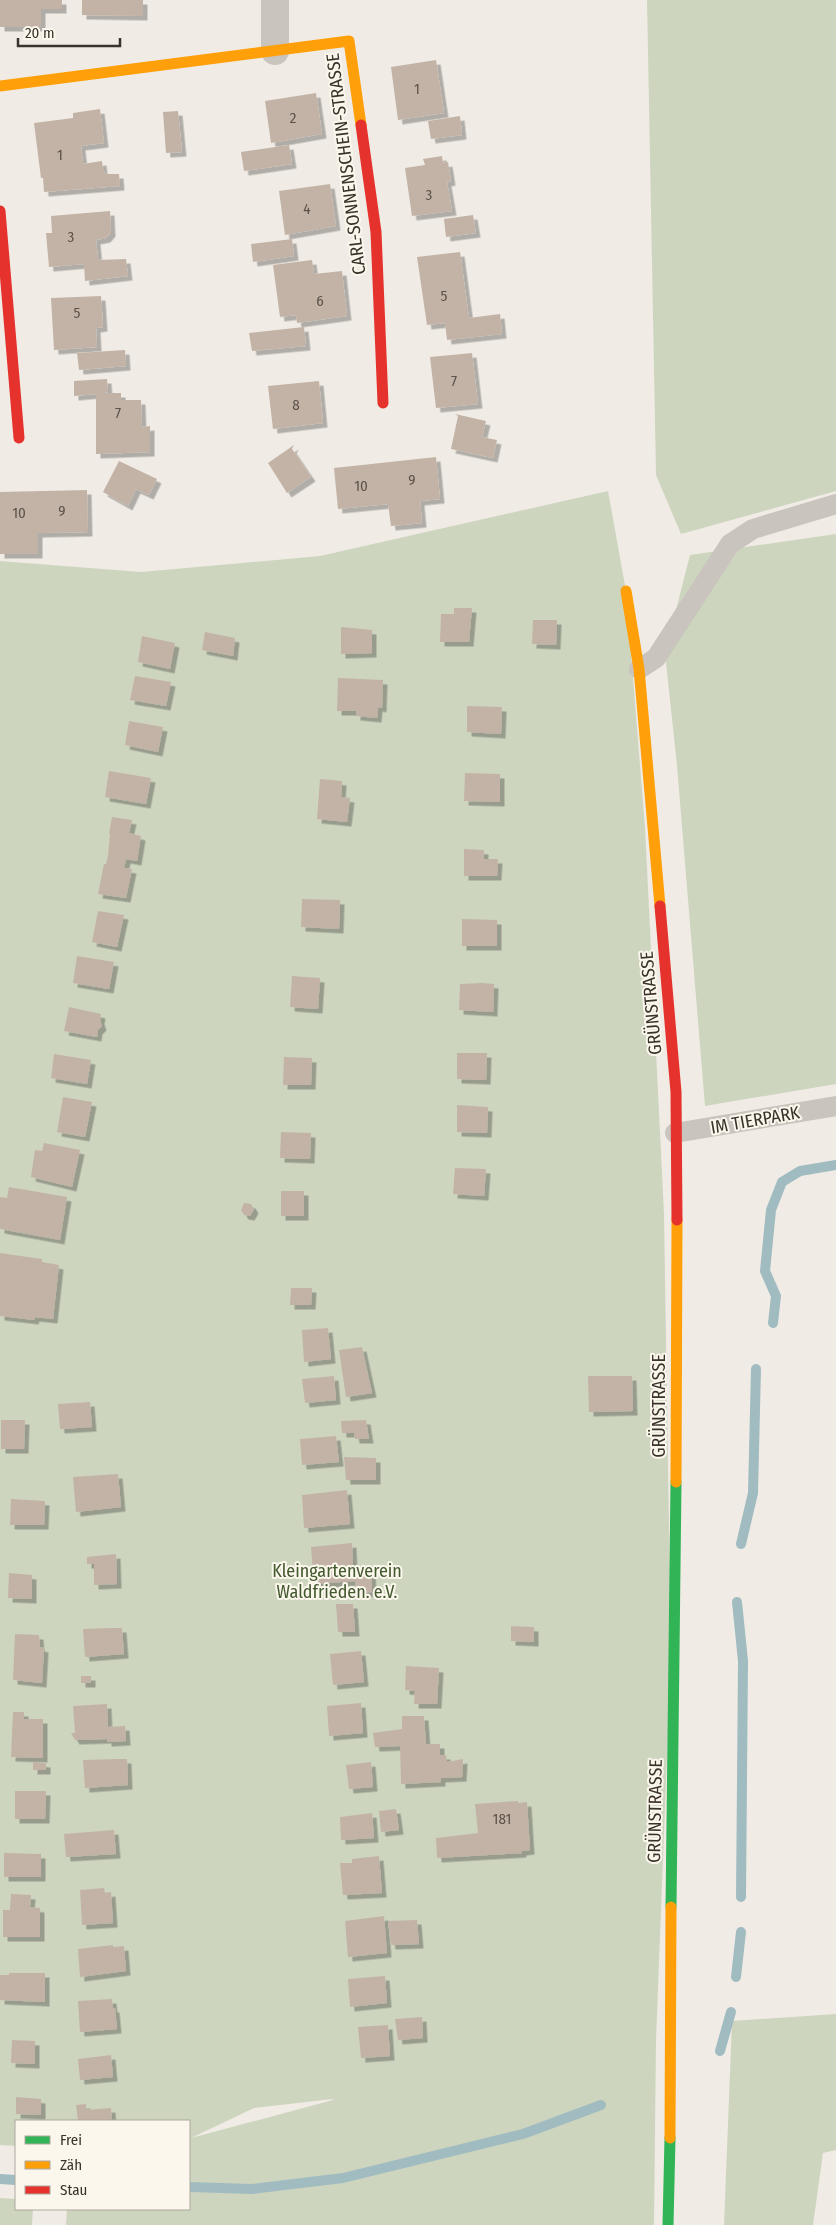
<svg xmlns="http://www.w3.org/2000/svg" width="836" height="2225" font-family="'Fira Sans Condensed',sans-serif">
  <defs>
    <filter id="shadow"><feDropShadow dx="4.5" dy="4.5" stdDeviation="0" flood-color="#0004"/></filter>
  </defs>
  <rect width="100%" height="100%" fill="#f0ece5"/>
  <g fill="#ced5bf" fill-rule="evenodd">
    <polygon points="647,0 836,0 836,491 681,534 656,475"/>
    <path d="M608,491L626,591L645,827L664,1214L671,1651L656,2041L654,2225H66L67,2209H189V2121H16V2146L0,2145V561L141,572L320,556ZM333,2099V2100L191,2138L254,2108Z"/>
    <polygon points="836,534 836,1084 705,1106 677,766 665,653 690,555"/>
    <polygon points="836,2014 836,2150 823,2153 813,2225 724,2225 732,2021"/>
    <polygon points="0,2198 16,2199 16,2209 33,2209 32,2225 0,2225"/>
  </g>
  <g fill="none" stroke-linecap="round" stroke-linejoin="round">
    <g stroke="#a1bcc1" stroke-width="10">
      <polyline points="773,1323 776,1296 765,1271 771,1210 782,1182 800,1171 836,1165"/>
      <polyline points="741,1544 753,1493 756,1369"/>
      <polyline points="737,1602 743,1661 741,1897"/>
      <polyline points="736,1977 741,1932"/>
      <polyline points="720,2051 731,2012"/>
      <polyline points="0,2179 16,2180"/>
      <polyline points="189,2187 252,2189 343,2178 523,2134 601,2105"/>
    </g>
  </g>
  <g fill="#c3b3a6" filter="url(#shadow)">
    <polygon points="0,0 62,0 62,9 41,9 41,27 0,27"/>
    <polygon points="82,0 143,0 143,16 82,15"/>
    <polygon points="436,60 444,113 398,120 391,67"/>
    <polygon points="316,93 322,134 271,143 265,101"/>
    <polygon points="100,109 104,143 81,146 83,164 102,161 103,170 106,174 119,174 120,186 44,192 43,178 41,178 34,123 73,118 73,113"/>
    <polygon points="178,111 182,152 166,153 163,112"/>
    <polygon points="460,116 462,135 431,139 428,121"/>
    <polygon points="289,145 292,164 244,171 241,152"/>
    <polygon points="442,156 443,163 448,162 451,181 447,182 452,211 412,216 405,168 425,165 423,159"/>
    <polygon points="330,184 336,226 285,235 279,191"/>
    <polygon points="110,211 111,232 106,238 96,240 98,260 126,259 128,276 85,281 84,264 49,267 46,233 52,233 51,216"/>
    <polygon points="473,215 476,233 446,237 444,219"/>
    <polygon points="292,239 294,256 253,262 251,244"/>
    <polygon points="460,252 469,318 500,314 502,334 447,340 445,323 427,325 417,257"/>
    <polygon points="312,260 314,274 342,271 347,316 297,323 296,315 280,317 273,265"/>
    <polygon points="101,296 103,327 96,328 97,347 54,350 51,298"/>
    <polygon points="304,327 306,346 252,351 249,333"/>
    <polygon points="125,350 126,366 79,370 77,353"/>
    <polygon points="472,353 478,404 436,408 430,357"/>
    <polygon points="107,379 108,392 102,393 121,393 121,400 141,400 142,427 150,426 150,452 96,454 96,394 74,396 74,381"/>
    <polygon points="319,381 323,423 273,429 268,386"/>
    <polygon points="455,414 486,421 482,437 497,440 493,458 451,449 458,416"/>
    <polygon points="294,445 292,449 311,477 287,493 268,463"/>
    <polygon points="436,457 440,499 420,501 422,523 391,526 388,504 338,509 334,468"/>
    <polygon points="119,461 157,479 149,495 136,489 128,506 103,492"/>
    <polygon points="87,490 88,532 38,533 38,554 0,554 0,492"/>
    <polygon points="454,608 472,608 469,642 440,642 441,614 454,614"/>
    <polygon points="533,620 557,620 556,645 532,644"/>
    <polygon points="341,627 372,630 372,653 341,654"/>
    <polygon points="205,632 235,638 233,656 202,650"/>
    <polygon points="142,636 175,643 170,669 138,662"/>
    <polygon points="135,676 171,682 166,706 130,700"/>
    <polygon points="338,678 383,680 382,708 378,707 377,718 356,716 356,711 337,711"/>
    <polygon points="467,706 502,707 501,734 467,732"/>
    <polygon points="129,721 163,727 158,752 125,745"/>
    <polygon points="109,771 151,778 146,804 105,797"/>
    <polygon points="465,773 500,774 500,802 464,801"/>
    <polygon points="320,779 342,781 341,797 350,798 347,822 317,819"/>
    <polygon points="112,817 132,820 129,833 141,836 137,861 126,859 124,868 132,869 126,898 98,894 104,864 106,864 108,856 110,834 109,834"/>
    <polygon points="464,849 484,850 484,859 498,859 497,876 464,876"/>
    <polygon points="302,899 340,900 339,929 301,927"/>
    <polygon points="98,911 124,915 117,947 92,942"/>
    <polygon points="462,919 497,920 497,946 462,946"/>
    <polygon points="77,956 114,962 109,989 73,983"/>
    <polygon points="292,976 320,978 318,1009 290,1007"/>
    <polygon points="482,983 494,984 493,1012 459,1010 460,984"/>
    <polygon points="69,1007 101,1014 100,1020 102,1026 98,1030 97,1037 64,1031"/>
    <polygon points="457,1053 487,1053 486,1080 457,1079"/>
    <polygon points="54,1054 91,1060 87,1084 51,1078"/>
    <polygon points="284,1057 312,1058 311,1085 283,1085"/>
    <polygon points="63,1097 92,1102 85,1137 57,1132"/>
    <polygon points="457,1105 488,1107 487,1133 457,1132"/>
    <polygon points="281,1132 311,1133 310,1159 280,1158"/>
    <polygon points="44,1143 80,1150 72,1187 31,1177 35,1150 42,1151"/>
    <polygon points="455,1168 486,1169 484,1196 453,1194"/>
    <polygon points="9,1187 67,1197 60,1240 0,1229 0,1197 7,1198"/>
    <rect x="281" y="1191" width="23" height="25"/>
    <polygon points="244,1203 251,1204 254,1209 250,1216 244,1215 241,1210"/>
    <polygon points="0,1253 42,1259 42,1262 59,1265 53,1319 35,1317 34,1320 0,1316"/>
    <polygon points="291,1288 312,1288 311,1305 290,1305"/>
    <polygon points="328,1328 331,1359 304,1362 302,1330"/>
    <polygon points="362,1347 372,1393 346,1397 339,1350"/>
    <polygon points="334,1376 336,1400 305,1403 302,1379"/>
    <polygon points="588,1376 632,1376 633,1411 589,1412"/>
    <polygon points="90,1402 92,1427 60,1429 58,1404"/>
    <polygon points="1,1420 25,1420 24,1449 1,1449"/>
    <polygon points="366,1420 369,1439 355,1439 354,1433 342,1433 341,1421"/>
    <polygon points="336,1436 339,1462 302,1465 300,1439"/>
    <polygon points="344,1457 376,1458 376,1480 346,1480"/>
    <polygon points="118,1474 121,1507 76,1512 73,1477"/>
    <polygon points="347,1490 350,1524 304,1528 302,1495"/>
    <polygon points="11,1499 45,1501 44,1525 10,1525"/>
    <polygon points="352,1543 353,1567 371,1566 372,1592 356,1593 355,1581 314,1584 311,1547"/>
    <polygon points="116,1554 117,1584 94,1585 94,1564 87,1564 87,1557"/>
    <polygon points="9,1573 32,1575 32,1599 8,1598"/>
    <polygon points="336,1604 353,1604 355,1632 338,1632"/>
    <polygon points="511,1626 534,1627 534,1642 511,1641"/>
    <polygon points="112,1628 122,1628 124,1654 85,1657 83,1629"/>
    <polygon points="15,1634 39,1635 40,1647 44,1648 42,1683 13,1680"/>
    <polygon points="361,1651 364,1682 333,1685 330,1654"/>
    <polygon points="406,1666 439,1668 437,1704 414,1704 415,1691 405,1690"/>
    <rect x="81" y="1676" width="10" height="7"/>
    <polygon points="361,1703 363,1733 329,1736 327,1706"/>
    <polygon points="107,1704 108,1727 125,1726 126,1741 107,1742 107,1739 75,1740 71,1733 75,1733 73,1706"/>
    <polygon points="13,1712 24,1712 24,1719 43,1719 43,1758 11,1757"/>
    <polygon points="402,1716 424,1716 426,1744 440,1744 440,1755 446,1755 447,1762 463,1759 462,1777 441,1778 441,1782 401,1784 400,1746 375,1747 373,1733 402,1729"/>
    <polygon points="117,1759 127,1759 128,1785 85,1788 83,1760"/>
    <polygon points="33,1762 46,1763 46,1770 33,1770"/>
    <polygon points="371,1762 373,1787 349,1789 346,1765"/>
    <polygon points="15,1791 46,1791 45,1819 15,1819"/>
    <polygon points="518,1801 518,1803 527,1802 530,1850 522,1851 522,1853 437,1858 436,1838 478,1833 475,1804"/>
    <polygon points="396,1809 399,1830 381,1832 379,1811"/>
    <polygon points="372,1813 374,1838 341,1840 340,1817"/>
    <polygon points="114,1830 116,1854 66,1857 64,1834"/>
    <polygon points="4,1853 41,1854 41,1877 4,1877"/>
    <polygon points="379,1856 382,1893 343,1895 340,1863 352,1863 352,1859"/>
    <polygon points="104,1888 105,1893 111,1892 113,1923 82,1925 80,1890"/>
    <polygon points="11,1894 31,1895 30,1907 40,1908 40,1937 3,1937 3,1910 10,1910"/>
    <polygon points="384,1916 387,1953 348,1957 345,1921"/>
    <polygon points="417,1920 419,1944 391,1945 388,1921"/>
    <polygon points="113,1945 113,1947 124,1946 126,1971 80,1977 78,1949"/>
    <polygon points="9,1973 45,1973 45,2002 0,2000 0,1975 9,1975"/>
    <polygon points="385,1976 387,2003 350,2007 348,1979"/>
    <polygon points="112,1999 113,2008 115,2008 117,2029 80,2032 78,2001"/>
    <polygon points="422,2017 423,2038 398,2040 395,2019"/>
    <polygon points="388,2025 390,2056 361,2058 358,2027"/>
    <polygon points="12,2040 35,2041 35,2064 11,2063"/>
    <polygon points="111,2055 113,2077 80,2080 78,2059"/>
    <polygon points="16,2097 41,2099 41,2115 16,2114"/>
    <polygon points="86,2104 86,2110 111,2108 112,2121 78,2121 76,2105"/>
  </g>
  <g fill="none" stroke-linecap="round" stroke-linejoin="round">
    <g stroke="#c9c4bd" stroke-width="20">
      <polyline points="639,669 656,658 730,544 753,529 836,504"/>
      <polyline points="675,1133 836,1106"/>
    </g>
    <polyline stroke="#c9c4bd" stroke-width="28" points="275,51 275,0"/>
    <g stroke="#30b455" stroke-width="11">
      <polyline points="671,1907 676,1482"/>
      <polyline points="668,2225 670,2138"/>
    </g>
    <g stroke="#ff9f0a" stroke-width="11">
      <polyline points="0,86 349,41 361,125"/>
      <polyline points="626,591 639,669 660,906"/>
      <polyline points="676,1482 677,1220"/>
      <polyline points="670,2138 671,1907"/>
    </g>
    <g stroke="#e5322d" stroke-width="11">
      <polyline points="361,125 376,232 383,403"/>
      <polyline points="0,211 19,438"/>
      <polyline points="660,906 676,1092 677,1220"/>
    </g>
  </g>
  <g text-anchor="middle" stroke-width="4" stroke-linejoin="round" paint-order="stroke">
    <g font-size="15" fill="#5c524a">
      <text x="417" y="94">1</text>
      <text x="293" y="123">2</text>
      <text x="60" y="160">1</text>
      <text x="429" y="200">3</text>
      <text x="307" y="214">4</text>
      <text x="71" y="242">3</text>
      <text x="444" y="301">5</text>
      <text x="320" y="306">6</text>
      <text x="77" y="318">5</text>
      <text x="454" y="386">7</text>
      <text x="296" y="410">8</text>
      <text x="118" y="418">7</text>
      <text x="412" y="485">9</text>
      <text x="361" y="491">10</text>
      <text x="62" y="516">9</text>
      <text x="19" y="518">10</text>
      <text x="502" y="1824">181</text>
    </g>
    <g font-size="18" fill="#3a322b" stroke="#fbf7ed">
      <text transform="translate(346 164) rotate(-97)" y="6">CARL-SONNENSCHEIN-STRASSE</text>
      <text transform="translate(651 1003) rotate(-95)" y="6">GRÜNSTRASSE</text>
      <text transform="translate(755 1120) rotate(-10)" y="6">IM TIERPARK</text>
      <text transform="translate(659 1406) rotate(-90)" y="6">GRÜNSTRASSE</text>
      <text transform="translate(655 1811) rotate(-89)" y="6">GRÜNSTRASSE</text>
    </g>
    <g font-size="18" fill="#43592e" stroke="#fbf7ed">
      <text x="337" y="1577">Kleingartenverein<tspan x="337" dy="21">Waldfrieden. e.V.</tspan></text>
    </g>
  </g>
  <rect x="15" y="2120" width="175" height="90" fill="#fbf7ed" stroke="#aea89f"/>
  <rect x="25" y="2136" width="25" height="8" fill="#30b455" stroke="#aea89f"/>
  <text x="60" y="2145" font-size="15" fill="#3a322b">Frei</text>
  <rect x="25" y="2161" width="25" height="8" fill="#ff9f0a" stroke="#aea89f"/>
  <text x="60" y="2170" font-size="15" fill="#3a322b">Zäh</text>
  <rect x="25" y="2186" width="25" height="8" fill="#e5322d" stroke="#aea89f"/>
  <text x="60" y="2195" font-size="15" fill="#3a322b">Stau</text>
  <path d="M18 38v8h102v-8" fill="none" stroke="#3a322b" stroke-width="2.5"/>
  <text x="25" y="38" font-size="15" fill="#3a322b" stroke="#fbf7ed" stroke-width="4" paint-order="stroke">20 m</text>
</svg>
